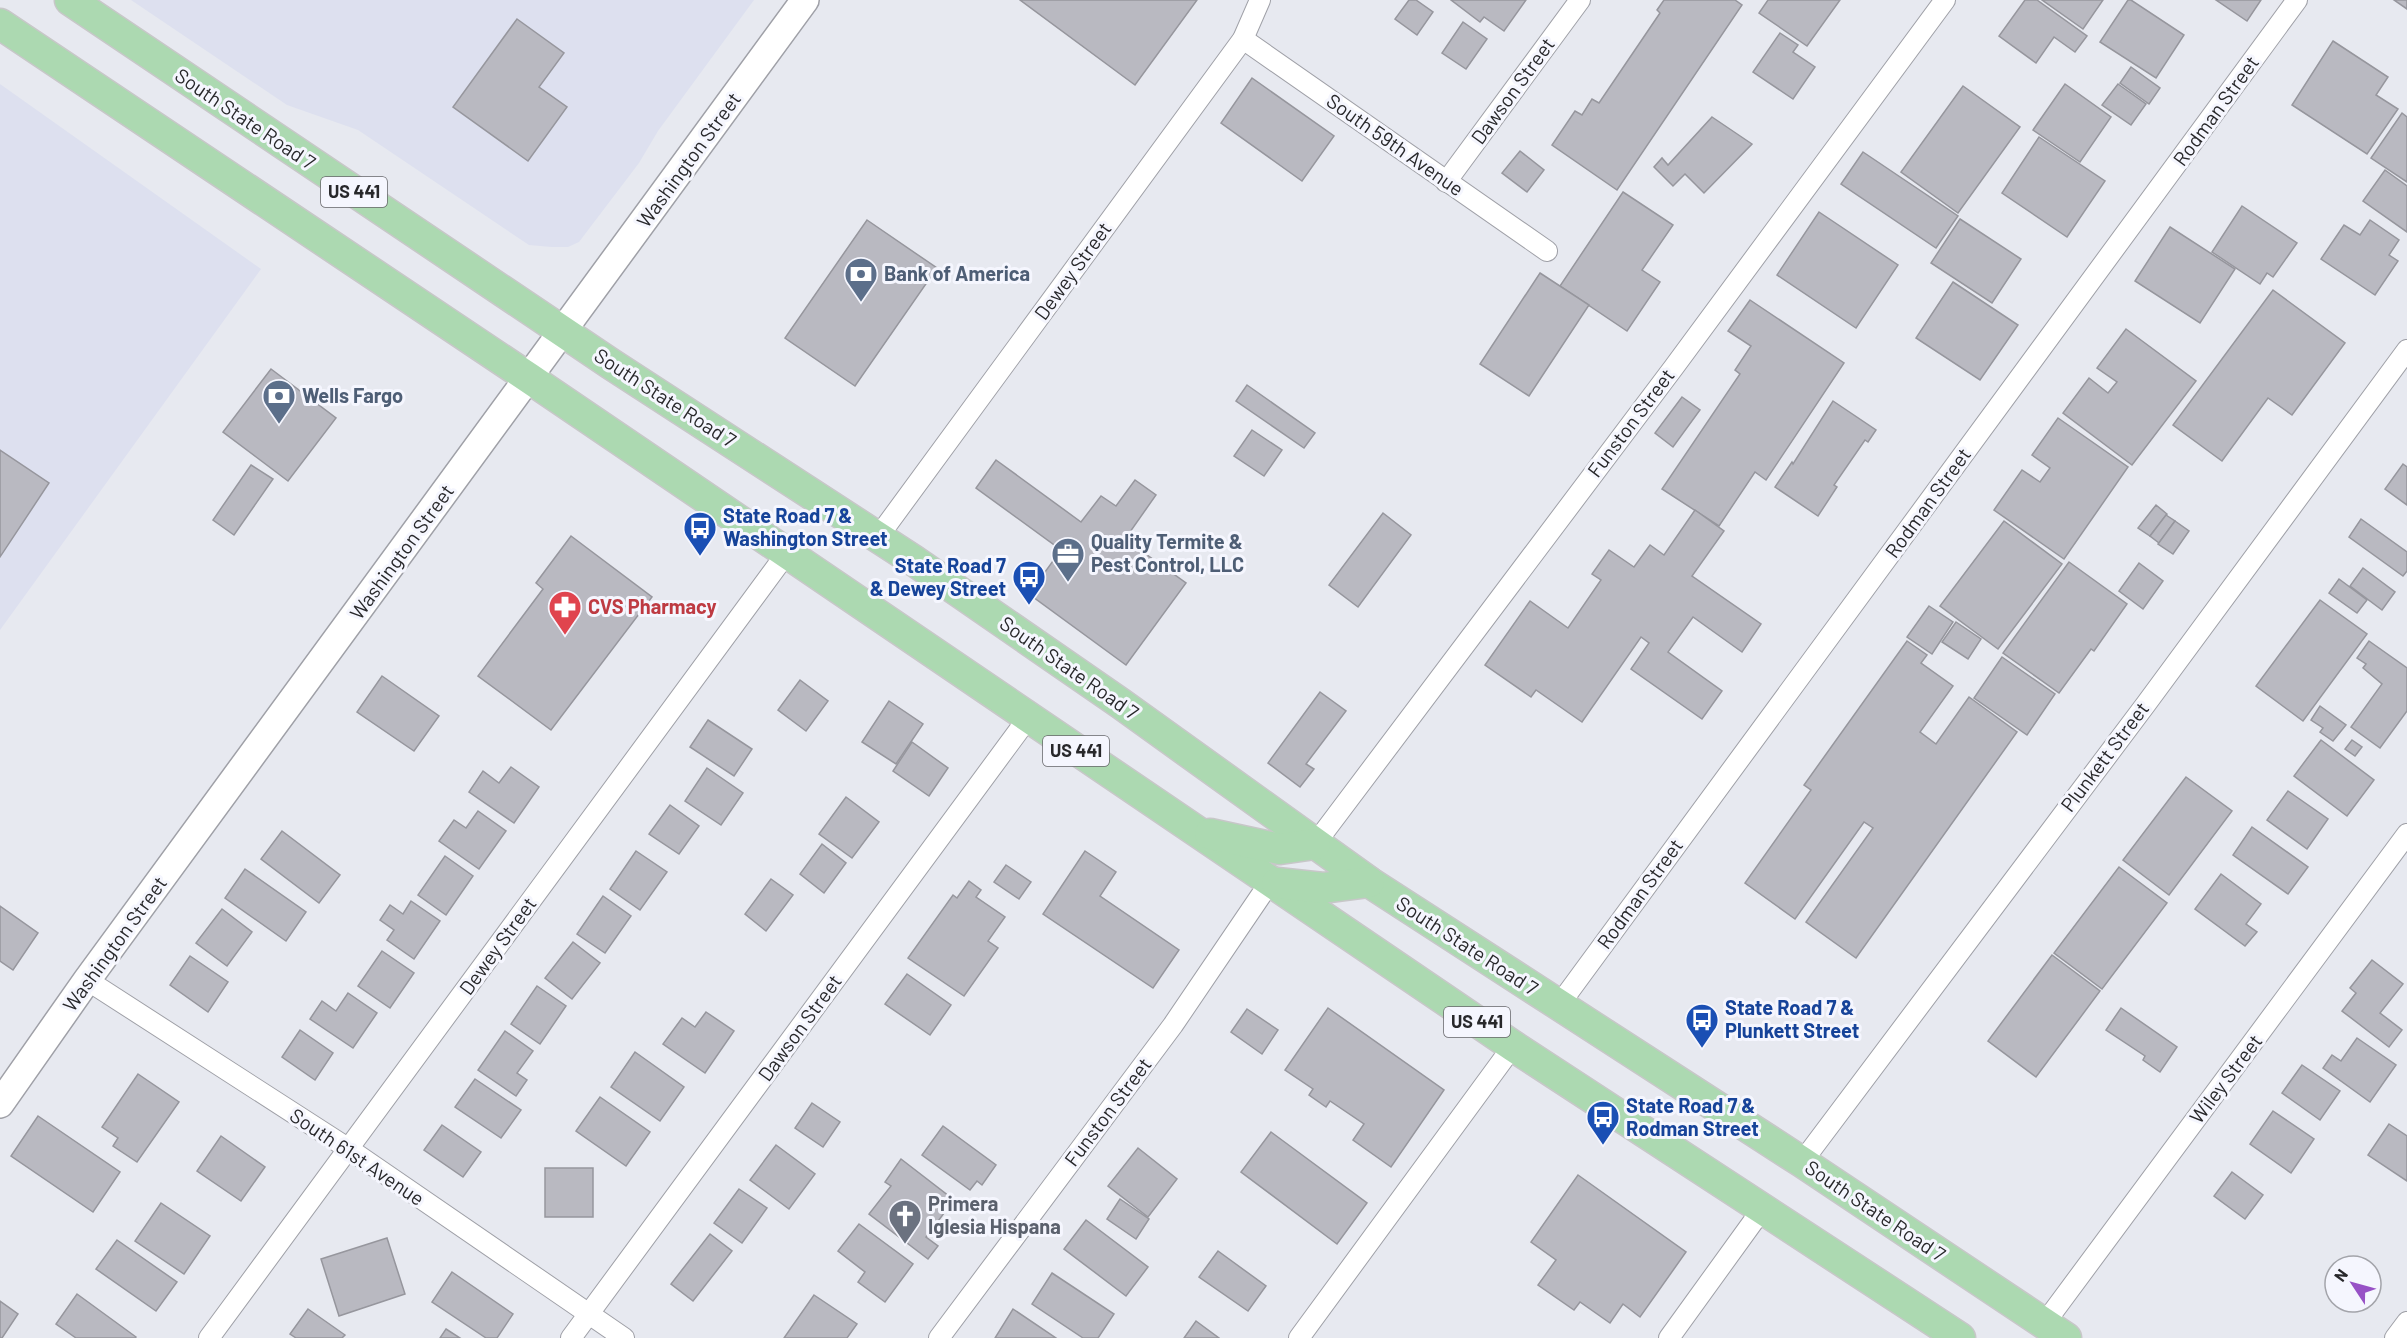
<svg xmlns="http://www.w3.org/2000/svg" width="2407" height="1338" font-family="Barlow,sans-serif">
  <rect width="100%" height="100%" fill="#e7e9f0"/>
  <g fill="#dde0ef">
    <polygon points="131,0 754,0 658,131 639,163 579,242 568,247 552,247 529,245 358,130 287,105"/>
    <polygon points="0,84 261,269 0,630"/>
  </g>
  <g fill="#b9b9c1" stroke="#96969d" stroke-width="1.5">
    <polygon points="1020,0 1197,0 1135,85"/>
    <polygon points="1409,0 1416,0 1433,12 1417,35 1395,19"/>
    <polygon points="1451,0 1526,0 1504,31 1484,17 1480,22"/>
    <polygon points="1664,0 1735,0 1742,5 1617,190 1552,145 1575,111 1582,115 1592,99 1599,103 1660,13 1657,10"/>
    <polygon points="1768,0 1840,0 1807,46 1759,13"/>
    <polygon points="2025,0 2037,0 2087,36 2075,52 2054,37 2036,63 1999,36"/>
    <polygon points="2042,0 2103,0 2083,29"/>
    <polygon points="2128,0 2131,0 2184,35 2156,78 2100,42"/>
    <polygon points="2216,0 2261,0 2247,21"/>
    <polygon points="2394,0 2407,0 2407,9"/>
    <polygon points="517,19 564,53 539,87 567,107 528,161 453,107"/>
    <polygon points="1463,22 1487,39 1466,69 1442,53"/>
    <polygon points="1780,33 1798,45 1793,52 1815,67 1793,99 1753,72"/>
    <polygon points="2333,41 2388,77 2376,95 2398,109 2367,154 2292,105"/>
    <polygon points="2131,67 2160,88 2149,104 2120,83"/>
    <polygon points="1252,78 1334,136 1302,181 1221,123"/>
    <polygon points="2065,84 2111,117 2080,162 2033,130"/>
    <polygon points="2118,84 2146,104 2131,125 2102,105"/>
    <polygon points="1963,86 2020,127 1958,213 1901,172"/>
    <polygon points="2402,113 2407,117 2407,182 2371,158"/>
    <polygon points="1712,117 1752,144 1704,193 1685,174 1673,186 1654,167 1662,158 1668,165"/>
    <polygon points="2039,137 2105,181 2067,237 2002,193"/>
    <polygon points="1520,151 1544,170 1527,192 1502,173"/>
    <polygon points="1863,152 1958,216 1936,248 1841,184"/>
    <polygon points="2385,170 2407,186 2407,232 2363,201"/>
    <polygon points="1623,192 1673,225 1642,270 1660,282 1627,331 1560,286"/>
    <polygon points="2242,206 2297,243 2273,277 2267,273 2260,284 2212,252"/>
    <polygon points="1819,212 1898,265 1856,328 1777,275"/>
    <polygon points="1960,219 2021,259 1992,303 1931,263"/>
    <polygon points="867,220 937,268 855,386 785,338"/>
    <polygon points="2370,220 2399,240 2389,255 2398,261 2375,295 2321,259 2344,225 2360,235"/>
    <polygon points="2170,227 2235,269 2200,323 2135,281"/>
    <polygon points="1540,273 1589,305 1529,396 1480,364"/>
    <polygon points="1953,282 2018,325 1980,380 1916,338"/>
    <polygon points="2273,290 2345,343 2292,415 2268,398 2222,461 2173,425"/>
    <polygon points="1750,300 1844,363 1766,480 1755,472 1719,526 1662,489 1740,374 1735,370 1751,346 1728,331"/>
    <polygon points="2126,329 2196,381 2132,465 2063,413 2089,378 2108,393 2117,382 2097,368"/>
    <polygon points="271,369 336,418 288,481 223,432"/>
    <polygon points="1247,385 1315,433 1304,448 1236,401"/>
    <polygon points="1682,397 1700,410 1673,447 1655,433"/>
    <polygon points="1833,401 1876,430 1868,442 1865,440 1834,485 1837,487 1818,516 1775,487 1792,462 1793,464"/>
    <polygon points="2058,418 2128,467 2064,559 1994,510 2022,470 2040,482 2050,468 2032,455"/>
    <polygon points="1252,430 1282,450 1264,476 1234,456"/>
    <polygon points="0,450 49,483 0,557"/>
    <polygon points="996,460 1081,522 1101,496 1116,506 1135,480 1156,495 1125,539 1186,583 1126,665 1029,594 1061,550 976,488"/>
    <polygon points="2403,464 2407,467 2407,505 2385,489"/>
    <polygon points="251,465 273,479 234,535 213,520"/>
    <polygon points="2156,505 2167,514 2150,536 2138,528"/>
    <polygon points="1695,510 1724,531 1692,576 1761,624 1742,652 1693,617 1668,652 1722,691 1702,719 1631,669 1649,643 1641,637 1582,722 1536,690 1531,697 1485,665 1530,601 1568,628 1601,580 1592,574 1609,550 1634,567 1650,545 1664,555"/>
    <polygon points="1383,513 1411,535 1358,607 1329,585"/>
    <polygon points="2166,515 2175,521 2159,543 2150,536"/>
    <polygon points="2361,519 2407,552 2407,571 2403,576 2349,537"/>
    <polygon points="2004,521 2062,564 1998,649 1940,606"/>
    <polygon points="2175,521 2189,531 2173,554 2158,544"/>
    <polygon points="571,536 652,597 551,730 478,676 543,589 536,583"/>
    <polygon points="2069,562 2127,604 2094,651 2091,649 2059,693 2003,653"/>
    <polygon points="2139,563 2163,581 2143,609 2119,591"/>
    <polygon points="2363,568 2395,592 2382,610 2350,586"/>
    <polygon points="2339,579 2367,600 2357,613 2329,593"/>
    <polygon points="2320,600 2367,634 2303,721 2256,686"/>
    <polygon points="1929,606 1953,622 1932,654 1907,637"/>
    <polygon points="1956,622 1981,639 1968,659 1942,642"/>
    <polygon points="1907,641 1927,655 1921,663 1953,686 1920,732 1936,744 1969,697 2017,732 1856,958 1806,922 1873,828 1864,822 1795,919 1745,883 1811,790 1804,785"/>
    <polygon points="2369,641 2407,668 2407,711 2380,748 2351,727 2382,684 2363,668 2366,664 2357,658"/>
    <polygon points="2002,657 2055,694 2027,735 1974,698"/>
    <polygon points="382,676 439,716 414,751 357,712"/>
    <polygon points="800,680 828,701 806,731 778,710"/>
    <polygon points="1320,692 1346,711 1306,764 1314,769 1300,787 1268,763"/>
    <polygon points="889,701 923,724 896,764 862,742"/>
    <polygon points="2320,706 2346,725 2333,741 2320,732 2323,728 2311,720"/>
    <polygon points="708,720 752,749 734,776 690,747"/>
    <polygon points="2321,740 2374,780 2347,816 2294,776"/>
    <polygon points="2352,740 2362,747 2355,756 2345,749"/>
    <polygon points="912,742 948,768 929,796 893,771"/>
    <polygon points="511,767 539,787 514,823 469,792 483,771 499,783"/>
    <polygon points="707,768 743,793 721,825 685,801"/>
    <polygon points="2186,777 2232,811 2169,895 2123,860"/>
    <polygon points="2288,791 2328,819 2307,849 2267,820"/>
    <polygon points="846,797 879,822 852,858 819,834"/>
    <polygon points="670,805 699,826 679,854 649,834"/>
    <polygon points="478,811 506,831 479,869 439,841 454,820 466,828"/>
    <polygon points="2252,827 2308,867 2288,894 2233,855"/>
    <polygon points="282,831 340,875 319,903 261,859"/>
    <polygon points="822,844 846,863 824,893 800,874"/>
    <polygon points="636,851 667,872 640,910 610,889"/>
    <polygon points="1085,851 1116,872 1100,896 1179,950 1153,988 1043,914"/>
    <polygon points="445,856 473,876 446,915 418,895"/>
    <polygon points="1006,865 1031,882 1019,899 994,882"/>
    <polygon points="2119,867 2167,903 2102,989 2054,953"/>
    <polygon points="245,869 306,912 286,941 225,898"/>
    <polygon points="2221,874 2261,904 2246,924 2257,932 2245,946 2195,909"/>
    <polygon points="771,879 793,895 766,931 745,914"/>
    <polygon points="969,881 981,890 976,897 1005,917 988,941 998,948 964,996 908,958 953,895 957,898"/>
    <polygon points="603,896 631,916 605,953 577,934"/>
    <polygon points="411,901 440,921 414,959 387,940 394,930 380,920 390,905 403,914"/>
    <polygon points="0,906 38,933 13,970 0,961"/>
    <polygon points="222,909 252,932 227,966 196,943"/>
    <polygon points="573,942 600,963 572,999 545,978"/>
    <polygon points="382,951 414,973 390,1008 358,986"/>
    <polygon points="2052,955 2100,991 2036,1077 1988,1041"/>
    <polygon points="190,956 228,982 208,1012 170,985"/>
    <polygon points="2372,960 2403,984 2380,1013 2402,1030 2389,1047 2342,1011 2356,993 2350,988"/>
    <polygon points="907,974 951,1005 930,1035 885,1004"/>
    <polygon points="537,986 566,1006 540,1044 511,1024"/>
    <polygon points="348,993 377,1013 353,1048 310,1019 322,1001 336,1011"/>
    <polygon points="1328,1008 1444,1090 1391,1167 1353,1140 1364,1124 1330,1101 1326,1107 1309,1095 1313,1089 1285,1070"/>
    <polygon points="2121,1008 2177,1047 2160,1072 2143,1060 2145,1056 2106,1030"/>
    <polygon points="1247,1009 1278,1030 1262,1054 1231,1032"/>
    <polygon points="706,1012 734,1031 705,1073 663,1044 682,1018 695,1027"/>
    <polygon points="300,1030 333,1053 315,1080 282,1057"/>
    <polygon points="505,1031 533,1051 517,1073 527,1080 516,1096 478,1070"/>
    <polygon points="2357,1038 2396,1065 2370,1102 2323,1068 2332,1055 2341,1061"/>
    <polygon points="635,1052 684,1087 660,1121 611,1087"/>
    <polygon points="2302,1065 2340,1091 2320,1120 2282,1093"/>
    <polygon points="138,1074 179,1102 137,1162 113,1146 118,1138 102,1127"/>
    <polygon points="475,1079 521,1110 501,1138 455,1107"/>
    <polygon points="600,1097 650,1132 626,1166 576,1131"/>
    <polygon points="812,1103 840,1122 823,1147 795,1128"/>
    <polygon points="2273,1111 2314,1139 2291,1173 2250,1144"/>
    <polygon points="38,1116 120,1172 93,1212 11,1156"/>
    <polygon points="2389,1124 2407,1136 2407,1181 2368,1155"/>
    <polygon points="442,1125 481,1152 463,1177 424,1150"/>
    <polygon points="943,1126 996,1165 982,1185 977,1181 970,1190 922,1155"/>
    <polygon points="1271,1132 1367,1203 1337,1244 1241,1172"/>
    <polygon points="221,1136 265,1167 241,1201 197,1171"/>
    <polygon points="776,1145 815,1174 789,1209 750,1180"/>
    <polygon points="1138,1148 1177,1179 1148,1217 1108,1186"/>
    <polygon points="901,1159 954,1200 926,1237 938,1246 928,1259 869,1214 891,1186 885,1182"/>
    <rect x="545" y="1168" width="48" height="49"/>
    <polygon points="2232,1172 2263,1195 2245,1219 2214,1196"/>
    <polygon points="1578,1175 1686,1252 1640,1317 1623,1304 1610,1323 1580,1302 1574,1310 1538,1285 1556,1260 1531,1242"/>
    <polygon points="739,1189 767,1208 742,1243 714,1223"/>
    <polygon points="1120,1199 1149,1219 1136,1239 1107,1219"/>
    <polygon points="161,1203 210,1236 184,1274 135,1241"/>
    <polygon points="1086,1220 1148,1267 1126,1296 1064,1249"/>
    <polygon points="859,1224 913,1264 885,1302 858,1282 865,1272 838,1251"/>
    <polygon points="710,1234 732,1251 693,1301 671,1284"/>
    <polygon points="387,1238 405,1294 339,1316 321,1259"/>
    <polygon points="117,1240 177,1282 156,1311 96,1269"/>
    <polygon points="1218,1251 1266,1286 1248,1311 1199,1277"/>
    <polygon points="452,1272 513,1314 497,1338 486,1338 432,1302"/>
    <polygon points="1052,1273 1114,1314 1098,1338 1083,1338 1032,1304"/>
    <polygon points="77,1294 136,1337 135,1338 76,1338 56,1324"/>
    <polygon points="814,1295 857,1324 847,1338 784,1338"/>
    <polygon points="0,1301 18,1314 2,1338 0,1338"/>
    <polygon points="308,1309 345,1335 342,1338 296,1338 290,1334"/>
    <polygon points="1013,1309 1056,1338 995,1338"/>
    <polygon points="1196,1321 1219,1338 1184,1338"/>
    <polygon points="446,1329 460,1338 440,1338"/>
  </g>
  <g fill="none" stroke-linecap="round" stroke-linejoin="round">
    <g stroke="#9fa0a7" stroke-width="22">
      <g id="street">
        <polyline points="1243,39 1547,251"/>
        <polyline points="1446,182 1580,0"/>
        <polyline points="878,537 1243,39 1260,0"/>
        <polyline points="1315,844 1674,367 1945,0"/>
        <polyline points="87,980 349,1149 624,1338"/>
        <polyline points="1559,1005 2297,0"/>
        <polyline points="1802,1162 2146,704 2407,350"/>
        <polyline points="2044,1324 2407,834"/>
        <polyline points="209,1338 786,554"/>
        <polyline points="571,1338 1028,718"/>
        <polyline points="939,1338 1173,1025 1270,882"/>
        <polyline points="1299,1338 1513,1046"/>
        <polyline points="1669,1338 1763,1208"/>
        <polyline points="2395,1338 2407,1322"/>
      </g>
    </g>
    <g stroke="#9fa0a7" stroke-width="30">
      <polyline id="secondary" points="0,1104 87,980 805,0"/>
    </g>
    <g stroke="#c7c7c8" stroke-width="33">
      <g id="primary">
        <polyline points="70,0 611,364 913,560 1120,703 1369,882 1802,1162 2066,1338"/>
        <polyline points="0,24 529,378 1513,1046 1960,1338"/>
        <polyline points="1210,834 1280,849 1315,844"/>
        <polyline points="1277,883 1323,888 1369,882"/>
      </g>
    </g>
    <use href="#street" stroke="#fff" stroke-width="20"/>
    <use href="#secondary" stroke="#fff" stroke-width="27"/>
    <use href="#primary" stroke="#acd9b1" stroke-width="30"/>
  </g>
  <defs>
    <g id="bank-pin" transform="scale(1.725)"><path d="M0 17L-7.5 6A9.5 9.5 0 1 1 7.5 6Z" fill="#5c6f8a" stroke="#f5f6fe"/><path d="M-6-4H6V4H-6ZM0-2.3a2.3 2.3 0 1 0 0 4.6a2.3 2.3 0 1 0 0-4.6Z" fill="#fff"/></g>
    <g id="bus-pin" transform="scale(1.725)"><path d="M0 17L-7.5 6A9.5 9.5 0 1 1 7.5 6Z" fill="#1a4fb4" stroke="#f5f6fe"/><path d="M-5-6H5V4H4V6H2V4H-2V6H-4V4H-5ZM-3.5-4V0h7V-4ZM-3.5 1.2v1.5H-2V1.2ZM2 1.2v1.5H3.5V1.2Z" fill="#fff"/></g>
    <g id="office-pin" transform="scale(1.725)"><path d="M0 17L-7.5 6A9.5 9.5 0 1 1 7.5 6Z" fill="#5c6f8a" stroke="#f5f6fe"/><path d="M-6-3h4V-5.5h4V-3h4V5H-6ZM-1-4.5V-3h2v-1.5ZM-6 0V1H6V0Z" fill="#fff"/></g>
    <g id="pharmacy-pin" transform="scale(1.725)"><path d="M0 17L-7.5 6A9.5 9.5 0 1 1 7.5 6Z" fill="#e0444e" stroke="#f5f6fe"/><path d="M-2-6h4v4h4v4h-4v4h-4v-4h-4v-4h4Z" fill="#fff"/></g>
    <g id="church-pin" transform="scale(1.725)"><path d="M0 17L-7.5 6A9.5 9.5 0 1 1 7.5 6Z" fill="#6b7280" stroke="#f5f6fe"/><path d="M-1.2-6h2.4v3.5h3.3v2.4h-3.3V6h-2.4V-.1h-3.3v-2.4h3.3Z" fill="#fff"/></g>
  </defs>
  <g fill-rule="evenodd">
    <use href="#bank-pin" x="861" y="274"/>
    <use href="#bank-pin" x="279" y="396"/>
    <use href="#bus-pin" x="700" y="528"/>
    <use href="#office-pin" x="1068" y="554"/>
    <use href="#bus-pin" x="1029" y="577"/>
    <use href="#pharmacy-pin" x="565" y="607"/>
    <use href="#bus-pin" x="1702" y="1020"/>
    <use href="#bus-pin" x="1603" y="1117"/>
    <use href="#church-pin" x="905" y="1216"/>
  </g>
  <g text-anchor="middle" stroke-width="6" stroke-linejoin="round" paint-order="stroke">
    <g fill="#f5f6fe" stroke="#66666a" stroke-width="1.5">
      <rect x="321" y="177" width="66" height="30" rx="4.5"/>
      <rect x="1043" y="736" width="66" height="30" rx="4.5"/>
      <rect x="1444" y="1007" width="66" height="30" rx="4.5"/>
    </g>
    <g font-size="18" font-weight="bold" fill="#28282b">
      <text x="354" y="198">US 441</text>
      <text x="1076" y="757">US 441</text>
      <text x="1477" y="1028">US 441</text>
    </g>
    <g font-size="20" fill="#28282b" stroke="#f5f6fe">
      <text transform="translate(1513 91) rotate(-54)" y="7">Dawson Street</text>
      <text transform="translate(2216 111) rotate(-54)" y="7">Rodman Street</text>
      <text transform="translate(245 119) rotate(34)" y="7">South State Road 7</text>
      <text transform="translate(1395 145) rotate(35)" y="7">South 59th Avenue</text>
      <text transform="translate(689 160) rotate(-54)" y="7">Washington Street</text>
      <text transform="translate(1073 271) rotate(-54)" y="7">Dewey Street</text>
      <text transform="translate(665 398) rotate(33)" y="7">South State Road 7</text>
      <text transform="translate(1631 423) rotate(-53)" y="7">Funston Street</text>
      <text transform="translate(1928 503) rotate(-54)" y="7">Rodman Street</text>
      <text transform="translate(402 552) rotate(-54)" y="7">Washington Street</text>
      <text transform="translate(1069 668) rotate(35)" y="7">South State Road 7</text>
      <text transform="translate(2105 757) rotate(-53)" y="7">Plunkett Street</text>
      <text transform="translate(1640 894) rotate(-54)" y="7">Rodman Street</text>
      <text transform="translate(115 944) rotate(-54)" y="7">Washington Street</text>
      <text transform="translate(498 946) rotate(-54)" y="7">Dewey Street</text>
      <text transform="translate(1467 946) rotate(33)" y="7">South State Road 7</text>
      <text transform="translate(800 1028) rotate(-54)" y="7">Dawson Street</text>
      <text transform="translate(2226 1079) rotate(-53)" y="7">Wiley Street</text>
      <text transform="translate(1108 1112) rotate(-53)" y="7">Funston Street</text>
      <text transform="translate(357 1157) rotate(34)" y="7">South 61st Avenue</text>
      <text transform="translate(1875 1211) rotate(34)" y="7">South State Road 7</text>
    </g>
    <g font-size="20" font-weight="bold" fill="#4e5e75" stroke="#f5f6fe" text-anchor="start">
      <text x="884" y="281">Bank of America</text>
      <text x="302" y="403">Wells Fargo</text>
      <text x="1091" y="549">Quality Termite &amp;<tspan x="1091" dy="23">Pest Control, LLC</tspan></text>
    </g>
    <g font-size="20" font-weight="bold" fill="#164399" stroke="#f5f6fe" text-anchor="start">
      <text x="723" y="523">State Road 7 &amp;<tspan x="723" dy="23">Washington Street</tspan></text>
      <text x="1006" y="573" text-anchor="end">State Road 7<tspan x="1006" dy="23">&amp; Dewey Street</tspan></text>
      <text x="1725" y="1015">State Road 7 &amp;<tspan x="1725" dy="23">Plunkett Street</tspan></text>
      <text x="1626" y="1113">State Road 7 &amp;<tspan x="1626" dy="23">Rodman Street</tspan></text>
    </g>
    <g font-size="20" font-weight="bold" fill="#be3a42" stroke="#f5f6fe" text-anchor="start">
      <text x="588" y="614">CVS Pharmacy</text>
    </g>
    <g font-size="20" font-weight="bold" fill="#5b616d" stroke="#f5f6fe" text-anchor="start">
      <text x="928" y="1211">Primera<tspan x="928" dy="23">Iglesia Hispana</tspan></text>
    </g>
  </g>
  <g transform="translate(2353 1284) rotate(306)"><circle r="28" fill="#f5f6fe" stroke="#a3a4aa" stroke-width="1.5"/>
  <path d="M0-4.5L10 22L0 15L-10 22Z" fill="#9751c6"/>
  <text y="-9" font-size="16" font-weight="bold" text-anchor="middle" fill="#28282b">N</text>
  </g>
</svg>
